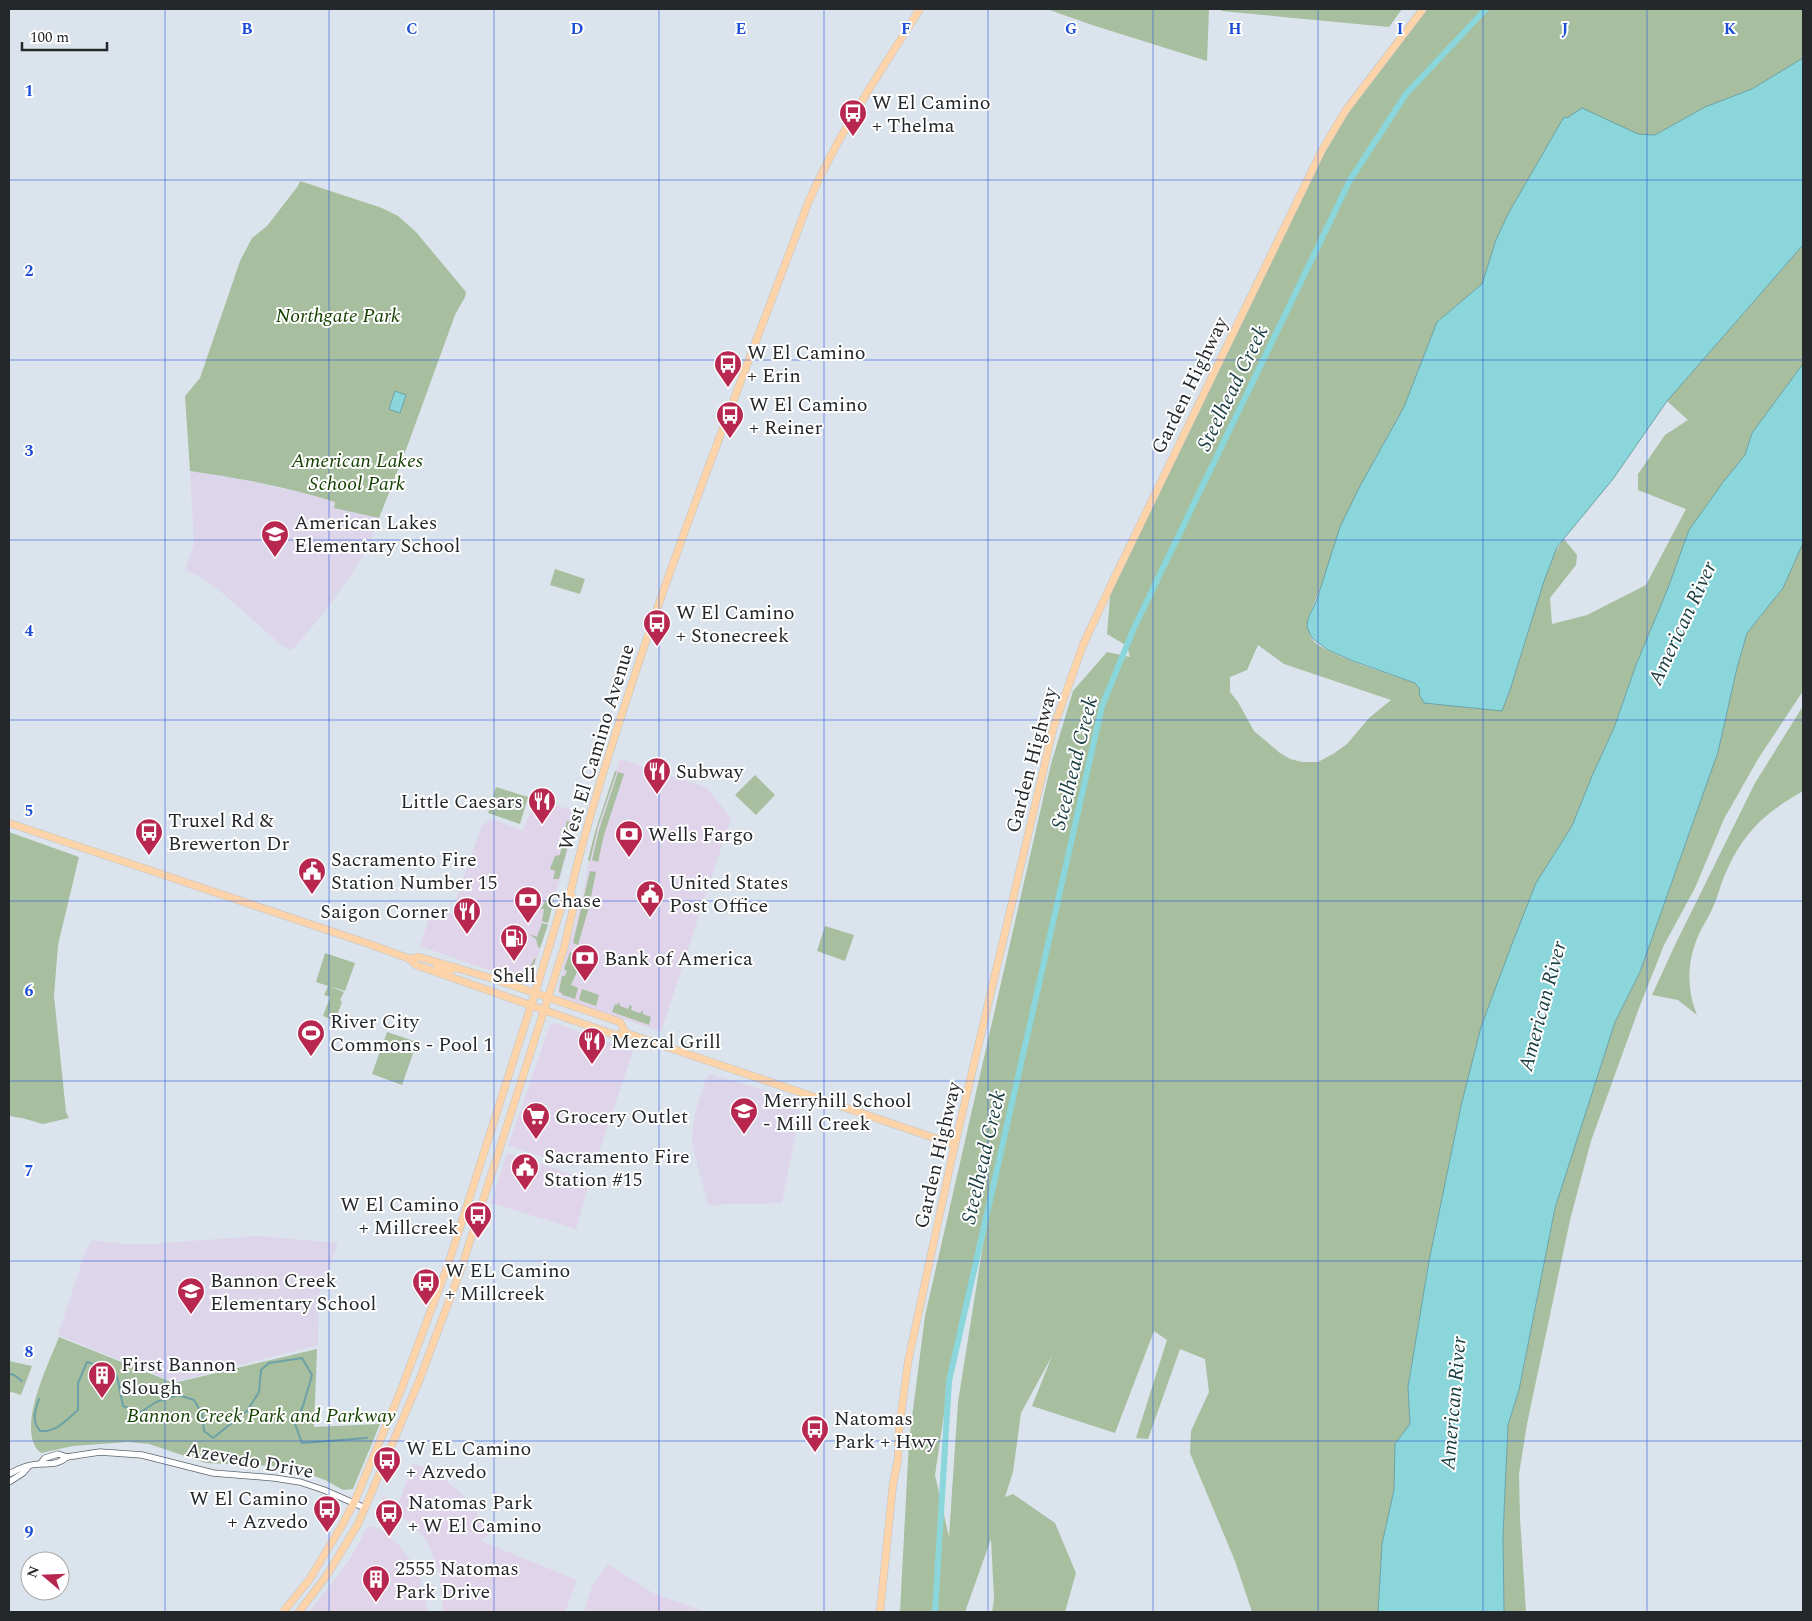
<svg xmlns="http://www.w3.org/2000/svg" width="1812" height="1621" font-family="Spectral,serif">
  <rect width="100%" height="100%" fill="#dbe4ed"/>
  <g fill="#dfd4e9">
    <polygon points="620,759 706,787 731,818 661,1032 563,998 557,991 583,893 590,853"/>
    <polygon points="535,799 579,812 531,980 523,982 420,946 432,908 451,914 482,825 492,819 523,831"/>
    <polygon points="555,1023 633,1051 597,1158 573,1166 508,1146 550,1025"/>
    <polygon points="507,1153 590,1180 576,1229 491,1203"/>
    <polygon points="413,1464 435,1471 471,1502 489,1535 481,1541 577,1580 565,1612 443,1612 439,1572 429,1546 424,1537 413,1525 381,1501 382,1496 399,1502"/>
    <polygon points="371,1526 381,1530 397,1543 409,1558 420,1578 428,1612 309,1612 349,1561 367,1528"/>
    <polygon points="608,1564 653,1593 705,1612 584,1612 592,1587"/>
  </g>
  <g fill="#ddd5ea">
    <polygon points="190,471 225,476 309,494 335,502 334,508 379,518 369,546 349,578 328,608 295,647 290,650 281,645 219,590 204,579 185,570 194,543"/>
    <polygon points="711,1074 802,1102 782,1203 708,1205 692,1143 693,1126 696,1110 705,1082 708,1076"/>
    <polygon points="261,1236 338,1243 319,1295 318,1345 174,1382 58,1335 87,1247 93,1240 121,1244 149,1244"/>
  </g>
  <g fill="#a7be9f" fill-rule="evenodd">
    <polygon points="1047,9 1209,9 1207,61 1092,25"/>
    <polygon points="1221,9 1402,9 1389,27 1221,11"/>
    <path d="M1425,9H1803V58L1752,89L1705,107L1655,135L1638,134L1564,118L1508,214L1496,240L1482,284L1437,322L1404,407L1359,488L1308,619C1307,625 1308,631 1311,638C1321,654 1395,676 1415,683L1420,689L1502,710C1517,673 1527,634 1539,596C1545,577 1551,555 1564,539L1577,555L1576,565L1550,598L1552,624L1587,615L1646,585L1686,509L1638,490V474L1665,435L1688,420L1667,401L1803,245V364L1752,433L1745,455L1724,481L1689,530L1668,588L1636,665L1614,728L1592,776L1572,826L1536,883L1481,1027L1461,1106L1429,1261L1408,1387L1410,1424L1395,1444L1394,1490L1382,1544L1378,1612H1252L1235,1561L1190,1453L1191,1431L1209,1392L1205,1359L1180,1349L1148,1439L1136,1438L1167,1340L1154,1331L1115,1433L1032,1406L1052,1356L1021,1413L1013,1472L1005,1497L1013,1494L1055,1523L1076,1573L1065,1612H992L994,1599L991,1539L965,1612H900L909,1441L925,1316L1051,764L1073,691L1107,652L1130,657L1127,646L1107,634L1111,585L1304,185L1356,96ZM1258,645L1284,664L1391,700L1369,718L1347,744L1333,754L1318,762H1302L1290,759L1280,753L1254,731L1238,702L1230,692V677L1247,670ZM995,1169L958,1402L949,1537L935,1475L949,1381Z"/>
    <path d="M300,181L382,208L398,216L416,232L466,292L465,297L455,315L407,447L379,518L334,508L335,502C288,487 239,478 190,471L185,396L200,378L240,261L252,238L267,226L298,186Z"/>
    <polygon points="1803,543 1803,691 1758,759 1724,819 1695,888 1664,945 1639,1008 1591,1141 1570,1220 1527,1424 1519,1474 1520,1518 1526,1612 1504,1612 1503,1536 1508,1425 1519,1390 1555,1208 1615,1022 1640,972 1718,752 1737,668 1747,633 1783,588"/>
    <polygon points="555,569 585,579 580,594 550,585"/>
    <path d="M1803,706V791C1761,815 1740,836 1722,882C1719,890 1717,899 1713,907C1709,917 1703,925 1699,934C1687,961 1686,988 1697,1015L1678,1000L1652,995L1674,947L1755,783Z"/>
    <polygon points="615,771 617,771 598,827 590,861 588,860 595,832"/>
    <polygon points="618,772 624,774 604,835 598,862 592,860 599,830"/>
    <polygon points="755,775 775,795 756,815 735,795"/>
    <polygon points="496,787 528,797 520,824 488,813"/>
    <polygon points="567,821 574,823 559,879 553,879 555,871 550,869 555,856 560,855 564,831 561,830 561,829 565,829"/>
    <polygon points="9,832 79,857 58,945 54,996 66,1112 69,1118 43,1124 22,1118 9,1116"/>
    <polygon points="590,871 596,872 589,907 578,945 573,943"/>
    <polygon points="547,898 554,900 548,923 542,921 544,909 541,909"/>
    <polygon points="542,923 548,925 540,948 538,947 536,939 529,934 537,937"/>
    <polygon points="825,926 854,935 845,961 817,951"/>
    <polygon points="570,952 575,955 578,970 571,985 578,988 575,999 563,995 559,991 562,976 565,976 567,971 564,969"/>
    <polygon points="325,953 355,963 345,991 328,986 344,992 340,1000 342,1002 335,1021 323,1016 330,997 324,995 328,986 316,982"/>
    <path d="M536,958L529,979L522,980L502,973L504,970C523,977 526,976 534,959Z"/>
    <polygon points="582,989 599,995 596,1006 579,1000"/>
    <polygon points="619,1002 620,1006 628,1009 630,1005 632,1006 631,1010 640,1013 643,1010 643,1014 651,1017 649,1025 612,1012 615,1004 617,1005"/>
    <polygon points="387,1032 417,1042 402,1085 372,1074"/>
    <path d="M59,1337L174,1383L317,1349L314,1427L380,1424L353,1489L343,1490L325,1480L306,1473L272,1466L206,1463L149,1444L128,1442L73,1446L41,1453C14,1432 49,1363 59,1337Z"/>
    <polygon points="9,1361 32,1366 21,1395 12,1392 9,1393"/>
  </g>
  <g fill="#8ad6db" stroke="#6ca2a6">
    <polygon points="1803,58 1803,245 1667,401 1613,479 1557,547 1544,581 1510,690 1502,711 1424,703 1419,694 1420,689 1415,683 1353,661 1328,650 1312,638 1307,627 1308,619 1317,599 1340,527 1359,488 1404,407 1437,322 1482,284 1496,240 1508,214 1564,117 1567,118 1582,108 1638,134 1655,135 1705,107 1752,89"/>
    <polygon points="1803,364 1803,543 1783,588 1747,633 1737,668 1718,752 1640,972 1615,1022 1555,1208 1519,1390 1508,1425 1503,1536 1504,1612 1378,1612 1382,1544 1394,1490 1395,1444 1410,1424 1408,1387 1429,1261 1461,1106 1481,1027 1512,944 1536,883 1572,826 1592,776 1614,728 1636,665 1668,588 1689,530 1724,481 1745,455 1752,433"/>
    <polygon points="395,391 406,395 400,413 389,409"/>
  </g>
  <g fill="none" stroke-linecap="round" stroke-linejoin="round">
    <g stroke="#6ca2a6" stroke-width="2">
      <polyline points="9,1374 14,1375 22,1381"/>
      <path d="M39,1399C35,1411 31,1420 40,1431C57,1432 65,1421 78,1410V1383L87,1362L107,1369L117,1376L123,1406L141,1412L156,1402L178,1395L194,1400L202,1414L204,1431L213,1438L247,1411L259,1392L261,1370L269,1363L302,1358L312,1375L303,1406L295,1424L302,1443L367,1438"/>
    </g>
    <polyline stroke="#8ad6db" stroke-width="6" points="935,1612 949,1381 1102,706 1134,628 1350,180 1406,94 1486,9"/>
    <g stroke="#5e656d" stroke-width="7">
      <g id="minor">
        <polyline points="41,1463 45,1458 58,1454 67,1457 100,1452 142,1455 213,1473 274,1478 300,1482 324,1490 365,1508"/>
        <path d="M9,1474C18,1469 29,1464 40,1464C52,1463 57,1465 67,1457"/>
        <polyline points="9,1482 23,1473 28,1467"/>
      </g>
    </g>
    <g stroke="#c2c3c4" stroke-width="8">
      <g id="major">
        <polyline points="9,823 372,945 410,959 416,965 615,1035 626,1033 955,1145"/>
        <polyline points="410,959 419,957 494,979 620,1022 626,1033"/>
        <polyline points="436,968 449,971 453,969 455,967"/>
        <path d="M283,1612L309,1580L341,1527L354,1503L401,1390L448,1265L535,993L564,898L570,894C588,816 613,741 638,665C690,509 751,357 808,203C838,134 880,72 920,9"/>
        <polyline points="299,1612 327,1575 358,1524 419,1381 461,1269 564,948 575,901 570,894"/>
        <polyline points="880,1612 893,1484 898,1459 899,1430 908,1362 952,1157 1053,729 1083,645 1111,585 1322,150 1346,110 1423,9"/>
      </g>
    </g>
    <use href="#minor" stroke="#fff" stroke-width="5.5"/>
    <use href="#major" stroke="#fdd4a9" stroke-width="7"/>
  </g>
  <path fill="none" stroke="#1d4ed8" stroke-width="1" stroke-opacity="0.55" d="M165,9V1612M329,9V1612M494,9V1612M659,9V1612M824,9V1612M988,9V1612M1153,9V1612M1318,9V1612M1483,9V1612M1647,9V1612M9,180H1803M9,360H1803M9,540H1803M9,720H1803M9,901H1803M9,1081H1803M9,1261H1803M9,1441H1803"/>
  <defs>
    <g id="bus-pin" transform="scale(1.4375)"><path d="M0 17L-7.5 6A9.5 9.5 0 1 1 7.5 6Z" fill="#b72750" stroke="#fff"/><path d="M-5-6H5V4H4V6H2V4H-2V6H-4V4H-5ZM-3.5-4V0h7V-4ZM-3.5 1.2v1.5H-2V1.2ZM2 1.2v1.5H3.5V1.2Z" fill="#fff"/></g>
    <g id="school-pin" transform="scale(1.4375)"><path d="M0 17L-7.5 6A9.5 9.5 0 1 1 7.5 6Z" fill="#b72750" stroke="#fff"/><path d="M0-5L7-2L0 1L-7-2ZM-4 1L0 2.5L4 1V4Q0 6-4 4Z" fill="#fff"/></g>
    <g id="restaurant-pin" transform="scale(1.4375)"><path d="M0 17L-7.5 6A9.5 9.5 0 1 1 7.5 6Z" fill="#b72750" stroke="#fff"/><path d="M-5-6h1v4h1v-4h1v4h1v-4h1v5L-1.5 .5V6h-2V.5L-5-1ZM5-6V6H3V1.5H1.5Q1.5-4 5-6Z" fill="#fff"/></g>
    <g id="bank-pin" transform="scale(1.4375)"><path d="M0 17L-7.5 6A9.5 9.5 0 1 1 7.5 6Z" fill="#b72750" stroke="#fff"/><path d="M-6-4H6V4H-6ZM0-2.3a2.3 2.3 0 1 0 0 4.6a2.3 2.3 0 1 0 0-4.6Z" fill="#fff"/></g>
    <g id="civic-pin" transform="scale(1.4375)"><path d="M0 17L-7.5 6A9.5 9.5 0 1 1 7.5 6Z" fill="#b72750" stroke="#fff"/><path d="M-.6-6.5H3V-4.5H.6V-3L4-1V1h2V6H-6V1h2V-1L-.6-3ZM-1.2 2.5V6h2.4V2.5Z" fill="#fff"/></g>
    <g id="fuel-pin" transform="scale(1.4375)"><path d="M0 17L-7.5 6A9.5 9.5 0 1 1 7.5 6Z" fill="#b72750" stroke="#fff"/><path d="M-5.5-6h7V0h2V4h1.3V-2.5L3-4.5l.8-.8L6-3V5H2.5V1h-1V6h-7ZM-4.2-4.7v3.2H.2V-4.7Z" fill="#fff"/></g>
    <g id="stadium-pin" transform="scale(1.4375)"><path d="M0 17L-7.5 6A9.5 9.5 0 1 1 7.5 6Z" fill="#b72750" stroke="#fff"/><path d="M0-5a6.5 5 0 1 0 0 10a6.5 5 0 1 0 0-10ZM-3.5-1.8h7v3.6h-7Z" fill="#fff"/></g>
    <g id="supermarket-pin" transform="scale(1.4375)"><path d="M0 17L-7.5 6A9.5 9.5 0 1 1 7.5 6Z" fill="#b72750" stroke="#fff"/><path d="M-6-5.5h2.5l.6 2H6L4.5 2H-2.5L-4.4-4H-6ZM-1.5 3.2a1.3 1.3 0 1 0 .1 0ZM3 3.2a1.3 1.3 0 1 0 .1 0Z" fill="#fff"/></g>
    <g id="building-pin" transform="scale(1.4375)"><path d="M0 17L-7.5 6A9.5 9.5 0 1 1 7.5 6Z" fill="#b72750" stroke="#fff"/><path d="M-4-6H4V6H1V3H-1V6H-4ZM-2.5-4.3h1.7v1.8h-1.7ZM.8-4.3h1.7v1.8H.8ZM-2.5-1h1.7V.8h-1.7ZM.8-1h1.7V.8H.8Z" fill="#fff"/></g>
  </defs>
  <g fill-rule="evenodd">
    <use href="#bus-pin" x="853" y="113"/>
    <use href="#bus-pin" x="728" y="364"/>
    <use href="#bus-pin" x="730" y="415"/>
    <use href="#school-pin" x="275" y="534"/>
    <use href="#bus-pin" x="657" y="623"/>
    <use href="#restaurant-pin" x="657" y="771"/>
    <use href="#restaurant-pin" x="542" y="801"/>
    <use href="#bus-pin" x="149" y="832"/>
    <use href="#bank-pin" x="629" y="834"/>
    <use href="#civic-pin" x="312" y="871"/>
    <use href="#civic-pin" x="650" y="894"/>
    <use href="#bank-pin" x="528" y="900"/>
    <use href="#restaurant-pin" x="467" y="911"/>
    <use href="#fuel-pin" x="514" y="938"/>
    <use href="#bank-pin" x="585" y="958"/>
    <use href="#stadium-pin" x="311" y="1033"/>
    <use href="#restaurant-pin" x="592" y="1041"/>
    <use href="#school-pin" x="744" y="1111"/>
    <use href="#supermarket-pin" x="536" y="1116"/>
    <use href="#civic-pin" x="525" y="1167"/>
    <use href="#bus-pin" x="478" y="1215"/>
    <use href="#bus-pin" x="426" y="1282"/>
    <use href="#school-pin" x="191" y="1291"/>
    <use href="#building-pin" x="102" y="1375"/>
    <use href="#bus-pin" x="815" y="1429"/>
    <use href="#bus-pin" x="387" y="1460"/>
    <use href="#bus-pin" x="327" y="1509"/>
    <use href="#bus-pin" x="389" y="1513"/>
    <use href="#building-pin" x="376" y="1579"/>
  </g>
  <g text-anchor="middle" stroke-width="4" stroke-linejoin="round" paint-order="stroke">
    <g font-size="20" fill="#25282b" stroke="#fff" text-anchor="start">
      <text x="872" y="109">W El Camino<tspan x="872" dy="23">+ Thelma</tspan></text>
      <text x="747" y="359">W El Camino<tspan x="747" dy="23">+ Erin</tspan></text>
      <text x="749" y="411">W El Camino<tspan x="749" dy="23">+ Reiner</tspan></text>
      <text x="294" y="529">American Lakes<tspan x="294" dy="23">Elementary School</tspan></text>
      <text x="676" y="619">W El Camino<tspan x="676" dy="23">+ Stonecreek</tspan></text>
      <text x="676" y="778">Subway</text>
      <text x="523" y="808" text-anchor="end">Little Caesars</text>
      <text x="168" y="827">Truxel Rd &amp;<tspan x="168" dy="23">Brewerton Dr</tspan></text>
      <text x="648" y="841">Wells Fargo</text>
      <text x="331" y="866">Sacramento Fire<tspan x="331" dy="23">Station Number 15</tspan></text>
      <text x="669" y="889">United States<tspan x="669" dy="23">Post Office</tspan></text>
      <text x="547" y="907">Chase</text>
      <text x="448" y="918" text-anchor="end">Saigon Corner</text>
      <text x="604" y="965">Bank of America</text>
      <text x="514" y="982" text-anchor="middle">Shell</text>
      <text x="330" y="1028">River City<tspan x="330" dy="23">Commons - Pool 1</tspan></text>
      <text x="611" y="1048">Mezcal Grill</text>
      <text x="763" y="1107">Merryhill School<tspan x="763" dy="23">- Mill Creek</tspan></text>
      <text x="555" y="1123">Grocery Outlet</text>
      <text x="544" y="1163">Sacramento Fire<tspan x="544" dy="23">Station #15</tspan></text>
      <text x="459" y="1211" text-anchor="end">W El Camino<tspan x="459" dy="23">+ Millcreek</tspan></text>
      <text x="445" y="1277">W EL Camino<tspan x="445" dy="23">+ Millcreek</tspan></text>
      <text x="210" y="1287">Bannon Creek<tspan x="210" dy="23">Elementary School</tspan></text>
      <text x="121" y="1371">First Bannon<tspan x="121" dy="23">Slough</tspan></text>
      <text x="834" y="1425">Natomas<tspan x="834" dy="23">Park + Hwy</tspan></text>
      <text x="406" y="1455">W EL Camino<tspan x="406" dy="23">+ Azvedo</tspan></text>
      <text x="308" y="1505" text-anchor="end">W El Camino<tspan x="308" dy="23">+ Azvedo</tspan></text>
      <text x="408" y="1509">Natomas Park<tspan x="408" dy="23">+ W El Camino</tspan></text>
      <text x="395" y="1575">2555 Natomas<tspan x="395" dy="23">Park Drive</tspan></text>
    </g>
    <g font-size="20" font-style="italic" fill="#154100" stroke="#fff">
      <text x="338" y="322">Northgate Park</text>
      <text x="357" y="467">American Lakes<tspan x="357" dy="23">School Park</tspan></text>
      <text x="261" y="1422">Bannon Creek Park and Parkway</text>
    </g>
    <g font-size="20" fill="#25282b" stroke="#fff">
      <text transform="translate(1189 385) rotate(-64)" y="7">Garden Highway</text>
      <text transform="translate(596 747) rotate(-73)" y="7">West El Camino Avenue</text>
      <text transform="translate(1031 760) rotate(-75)" y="7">Garden Highway</text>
      <text transform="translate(937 1155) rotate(-77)" y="7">Garden Highway</text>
      <text transform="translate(250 1460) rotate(10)" y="7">Azevedo Drive</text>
    </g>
    <g font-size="21" font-style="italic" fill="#193d40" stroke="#fff">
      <text transform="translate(1232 388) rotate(-64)" y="7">Steelhead Creek</text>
      <text transform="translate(1682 623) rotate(-65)" y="7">American River</text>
      <text transform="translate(1074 763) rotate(-76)" y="7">Steelhead Creek</text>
      <text transform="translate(1542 1006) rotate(-75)" y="7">American River</text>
      <text transform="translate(983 1157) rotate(-77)" y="7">Steelhead Creek</text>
      <text transform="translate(1453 1403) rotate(-85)" y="7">American River</text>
    </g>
  </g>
  <g font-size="16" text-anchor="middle" font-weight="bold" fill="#1d4ed8" stroke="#fff" stroke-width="4" stroke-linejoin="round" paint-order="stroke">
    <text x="247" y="34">B</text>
    <text x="412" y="34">C</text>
    <text x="577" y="34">D</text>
    <text x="741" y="34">E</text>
    <text x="906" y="34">F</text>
    <text x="1071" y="34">G</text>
    <text x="1235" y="34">H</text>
    <text x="1400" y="34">I</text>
    <text x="1565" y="34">J</text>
    <text x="1730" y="34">K</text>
    <text x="29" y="96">1</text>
    <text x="29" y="276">2</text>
    <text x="29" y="456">3</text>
    <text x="29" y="636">4</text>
    <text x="29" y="816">5</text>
    <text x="29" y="996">6</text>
    <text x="29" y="1176">7</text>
    <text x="29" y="1357">8</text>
    <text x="29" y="1537">9</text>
  </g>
  <rect width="1812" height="1621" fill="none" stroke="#25282b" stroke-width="20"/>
  <g transform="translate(45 1576) rotate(289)"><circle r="24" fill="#ffffff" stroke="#a8a9aa"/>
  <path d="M0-4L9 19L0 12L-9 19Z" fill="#b72750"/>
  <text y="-8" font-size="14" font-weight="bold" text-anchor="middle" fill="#25282b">N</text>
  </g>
  <path d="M22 42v8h85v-8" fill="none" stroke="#25282b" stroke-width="2.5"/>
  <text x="30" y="42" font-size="15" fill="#25282b" stroke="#ffffff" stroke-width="4" paint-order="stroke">100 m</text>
</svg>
